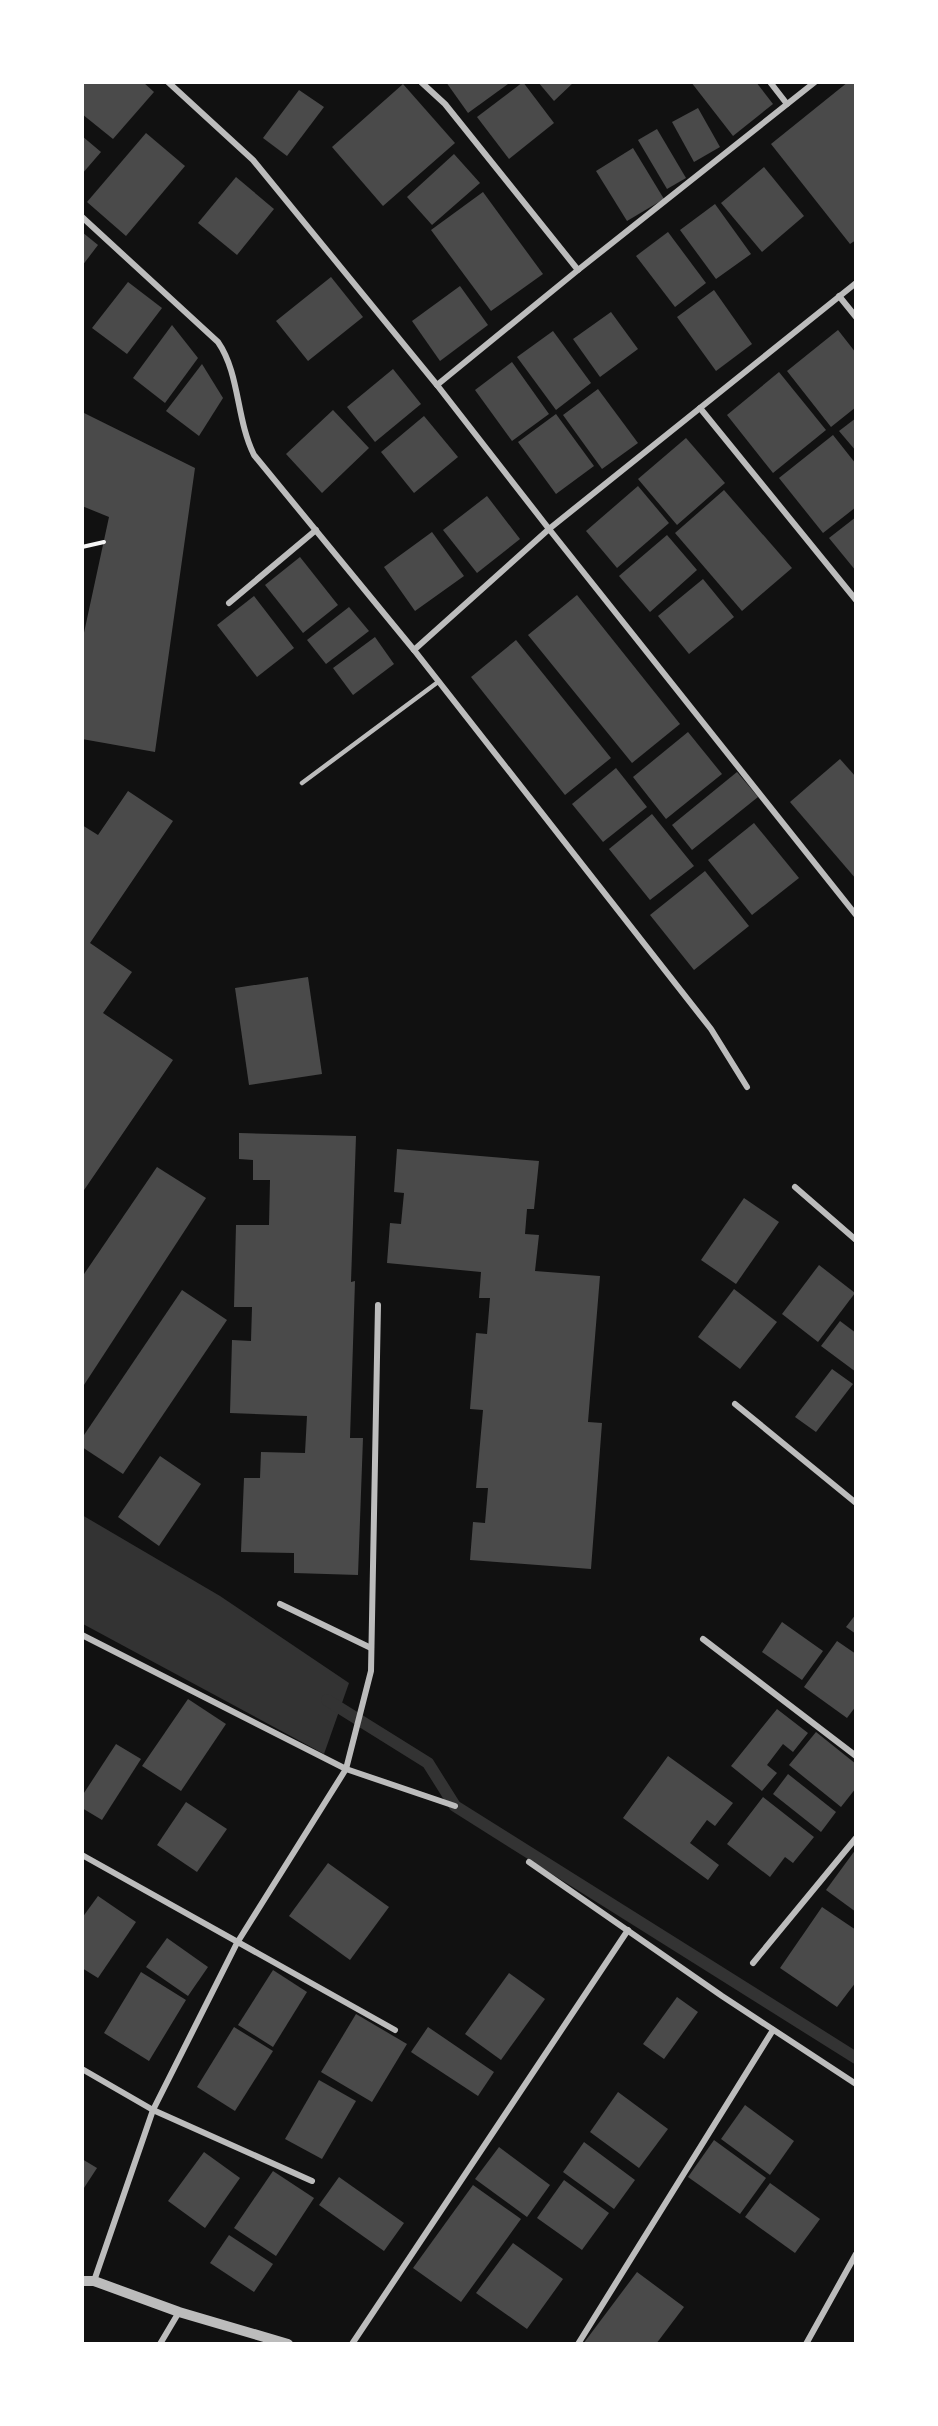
<svg xmlns="http://www.w3.org/2000/svg" width="938" height="2426" font-family="'Noto Serif',serif">
  <rect width="100%" height="100%" fill="#111"/>
  <polygon fill="#333" points="82,1515 220,1596 349,1683 324,1754 83,1624"/>
  <g fill="none" stroke-linecap="round" stroke-linejoin="round">
    <polyline stroke="#333" stroke-width="12" points="327,1700 428,1763 455,1806 856,2058"/>
  </g>
  <g fill="#4a4a4a">
    <polygon points="82,82 143,82 154,92 113,139 82,114"/>
    <polygon points="446,82 507,82 508,84 468,113"/>
    <polygon points="523,82 554,123 509,159 477,117"/>
    <polygon points="538,82 574,82 554,101"/>
    <polygon points="691,82 756,82 773,104 733,136"/>
    <polygon points="848,82 856,82 856,240 850,244 771,144"/>
    <polygon points="403,84 455,143 383,206 332,147"/>
    <polygon points="299,90 324,107 287,156 263,138"/>
    <polygon points="698,108 720,147 694,162 672,122"/>
    <polygon points="657,129 686,178 667,189 638,140"/>
    <polygon points="146,133 185,166 126,236 87,202"/>
    <polygon points="82,136 101,152 82,174"/>
    <polygon points="633,148 664,199 627,221 596,171"/>
    <polygon points="454,154 480,183 432,225 407,197"/>
    <polygon points="764,167 804,216 762,252 721,203"/>
    <polygon points="236,177 274,209 237,255 198,223"/>
    <polygon points="483,192 543,274 491,311 431,230"/>
    <polygon points="715,204 751,254 716,279 680,230"/>
    <polygon points="82,232 98,245 82,266"/>
    <polygon points="668,232 706,283 675,307 636,256"/>
    <polygon points="331,277 363,317 308,361 276,321"/>
    <polygon points="128,282 162,308 127,354 92,328"/>
    <polygon points="460,286 488,325 440,361 412,321"/>
    <polygon points="714,290 752,344 716,371 677,317"/>
    <polygon points="611,312 638,349 600,377 573,339"/>
    <polygon points="172,325 198,358 165,403 133,378"/>
    <polygon points="838,330 856,353 856,407 831,427 787,371"/>
    <polygon points="553,331 591,383 556,410 517,357"/>
    <polygon points="512,362 549,414 512,441 475,390"/>
    <polygon points="202,364 223,398 199,436 166,411"/>
    <polygon points="393,369 421,404 375,442 347,407"/>
    <polygon points="779,372 826,430 773,473 727,415"/>
    <polygon points="598,389 638,443 602,469 563,415"/>
    <polygon points="333,410 369,448 322,493 286,454"/>
    <polygon points="82,412 195,468 155,752 82,739 82,642 109,517 82,506"/>
    <polygon points="556,414 594,466 556,494 518,442"/>
    <polygon points="424,416 458,457 414,493 381,452"/>
    <polygon points="856,418 856,451 839,431"/>
    <polygon points="833,435 856,464 856,507 823,533 779,478"/>
    <polygon points="686,438 725,483 677,525 638,479"/>
    <polygon points="638,486 669,523 617,568 586,531"/>
    <polygon points="724,490 792,568 742,611 675,533"/>
    <polygon points="487,496 520,539 477,573 443,530"/>
    <polygon points="856,517 856,571 829,538"/>
    <polygon points="432,532 464,576 415,611 384,567"/>
    <polygon points="667,535 697,570 650,612 619,576"/>
    <polygon points="300,557 338,605 303,633 265,585"/>
    <polygon points="703,579 734,617 689,654 658,616"/>
    <polygon points="577,595 680,724 632,763 528,635"/>
    <polygon points="254,596 294,648 257,677 217,625"/>
    <polygon points="349,607 369,631 326,664 307,640"/>
    <polygon points="375,637 394,664 353,695 333,668"/>
    <polygon points="516,640 611,758 565,795 471,677"/>
    <polygon points="688,732 722,774 666,819 633,777"/>
    <polygon points="840,759 856,777 856,879 790,802"/>
    <polygon points="616,768 647,807 603,842 572,804"/>
    <polygon points="737,772 758,797 692,850 672,825"/>
    <polygon points="128,791 173,821 90,943 132,972 103,1013 173,1060 82,1193 82,825 98,835"/>
    <polygon points="652,814 694,866 650,900 609,849"/>
    <polygon points="754,823 799,878 752,915 708,860"/>
    <polygon points="705,871 749,926 694,970 650,915"/>
    <polygon points="308,977 322,1074 249,1085 235,988"/>
    <polygon points="239,1133 356,1136 351,1282 355,1281 350,1438 363,1438 358,1575 294,1573 294,1553 241,1552 244,1478 260,1478 261,1452 305,1453 307,1416 230,1413 232,1340 251,1341 252,1307 234,1307 236,1225 269,1225 270,1180 253,1180 253,1160 239,1159"/>
    <polygon points="397,1149 539,1161 534,1209 527,1209 525,1234 539,1235 535,1271 600,1276 588,1422 602,1423 591,1569 470,1560 473,1522 485,1523 488,1488 476,1488 483,1410 470,1409 476,1333 487,1334 490,1298 479,1298 481,1272 387,1263 390,1223 401,1224 404,1193 394,1192"/>
    <polygon points="157,1167 206,1198 82,1388 82,1277"/>
    <polygon points="744,1198 779,1222 736,1284 701,1260"/>
    <polygon points="819,1265 855,1293 818,1342 782,1314"/>
    <polygon points="734,1289 777,1322 740,1369 698,1337"/>
    <polygon points="182,1290 227,1320 123,1474 82,1447 82,1438"/>
    <polygon points="840,1321 856,1333 856,1372 821,1346"/>
    <polygon points="832,1369 853,1384 816,1432 795,1417"/>
    <polygon points="160,1456 201,1484 159,1546 118,1517"/>
    <polygon points="856,1614 856,1634 846,1627"/>
    <polygon points="782,1622 823,1651 802,1680 762,1652"/>
    <polygon points="837,1641 856,1654 856,1706 847,1718 804,1687"/>
    <polygon points="188,1699 226,1724 181,1791 142,1766"/>
    <polygon points="777,1709 808,1733 793,1752 783,1744 767,1765 777,1773 762,1791 731,1766"/>
    <polygon points="816,1732 856,1764 856,1788 841,1807 789,1765"/>
    <polygon points="116,1744 141,1759 102,1820 82,1808 82,1796"/>
    <polygon points="668,1756 733,1803 715,1826 707,1820 690,1843 719,1865 708,1880 623,1818"/>
    <polygon points="788,1774 836,1812 821,1832 773,1794"/>
    <polygon points="763,1797 814,1837 793,1863 785,1857 770,1877 727,1844"/>
    <polygon points="186,1802 227,1829 197,1872 157,1845"/>
    <polygon points="856,1849 856,1912 826,1890"/>
    <polygon points="328,1863 389,1907 350,1960 289,1916"/>
    <polygon points="98,1896 136,1922 98,1978 82,1968 82,1918"/>
    <polygon points="822,1907 856,1930 856,1982 837,2007 780,1968"/>
    <polygon points="167,1938 208,1967 188,1996 146,1967"/>
    <polygon points="273,1970 307,1992 273,2047 238,2025"/>
    <polygon points="141,1972 186,2000 149,2061 104,2033"/>
    <polygon points="509,1973 545,1999 501,2060 465,2034"/>
    <polygon points="677,1997 698,2012 664,2059 643,2044"/>
    <polygon points="356,2014 407,2044 372,2102 321,2072"/>
    <polygon points="234,2027 273,2051 235,2111 197,2087"/>
    <polygon points="428,2027 494,2072 478,2096 411,2052"/>
    <polygon points="319,2080 356,2101 322,2159 285,2139"/>
    <polygon points="618,2092 668,2129 639,2168 590,2132"/>
    <polygon points="745,2105 794,2141 770,2175 721,2139"/>
    <polygon points="714,2140 766,2178 740,2214 688,2177"/>
    <polygon points="584,2142 635,2180 614,2209 563,2172"/>
    <polygon points="499,2147 550,2185 527,2217 475,2179"/>
    <polygon points="204,2152 240,2178 205,2228 168,2201"/>
    <polygon points="82,2159 97,2168 82,2191"/>
    <polygon points="273,2171 314,2198 276,2256 234,2228"/>
    <polygon points="339,2177 404,2223 384,2251 319,2205"/>
    <polygon points="564,2180 609,2213 582,2250 537,2218"/>
    <polygon points="770,2183 820,2219 795,2253 745,2217"/>
    <polygon points="473,2185 521,2219 461,2302 413,2268"/>
    <polygon points="229,2235 273,2264 254,2292 210,2263"/>
    <polygon points="513,2243 563,2279 527,2329 476,2293"/>
    <polygon points="637,2272 684,2307 656,2344 583,2344"/>
  </g>
  <g fill="none" stroke-linecap="round" stroke-linejoin="round">
    <polyline stroke="#f5f5f5" stroke-width="4" points="82,547 104,542"/>
    <polyline stroke="#bcbcbc" stroke-width="4.5" points="302,783 438,682"/>
    <g stroke="#bcbcbc" stroke-width="6">
      <polyline points="168,82 253,160 437,385"/>
      <polyline points="421,82 445,104 578,270"/>
      <polyline points="770,82 787,104"/>
      <polyline points="815,82 578,270 437,385 549,529 856,283"/>
      <path d="M82,217L218,342C240,374 236,419 254,455L414,650"/>
      <polyline points="839,296 856,317"/>
      <polyline points="700,408 856,600"/>
      <polyline points="229,603 316,530"/>
      <polyline points="747,1087 711,1029 414,650 549,529 856,915"/>
      <polyline points="795,1187 856,1240"/>
      <polyline points="735,1404 856,1503"/>
      <polyline points="280,1604 371,1648"/>
      <polyline points="82,1635 346,1769 455,1806"/>
      <polyline points="703,1639 856,1756"/>
      <polyline points="82,1855 395,2030"/>
      <polyline points="529,1862 722,1996 856,2084"/>
      <polyline points="753,1963 856,1838"/>
      <polyline points="82,2069 153,2110 312,2181"/>
      <polyline points="94,2281 153,2110 237,1943 346,1769 371,1671 378,1305"/>
      <polyline points="160,2344 179,2312"/>
      <polyline points="352,2344 628,1930"/>
      <polyline points="578,2344 773,2030"/>
      <polyline points="806,2344 856,2254"/>
    </g>
    <polyline stroke="#bcbcbc" stroke-width="10" points="82,2281 94,2281 179,2312 288,2344"/>
  </g>
  <rect width="938" height="2426" fill="none" stroke="#ffffff" stroke-width="168"/>
</svg>
